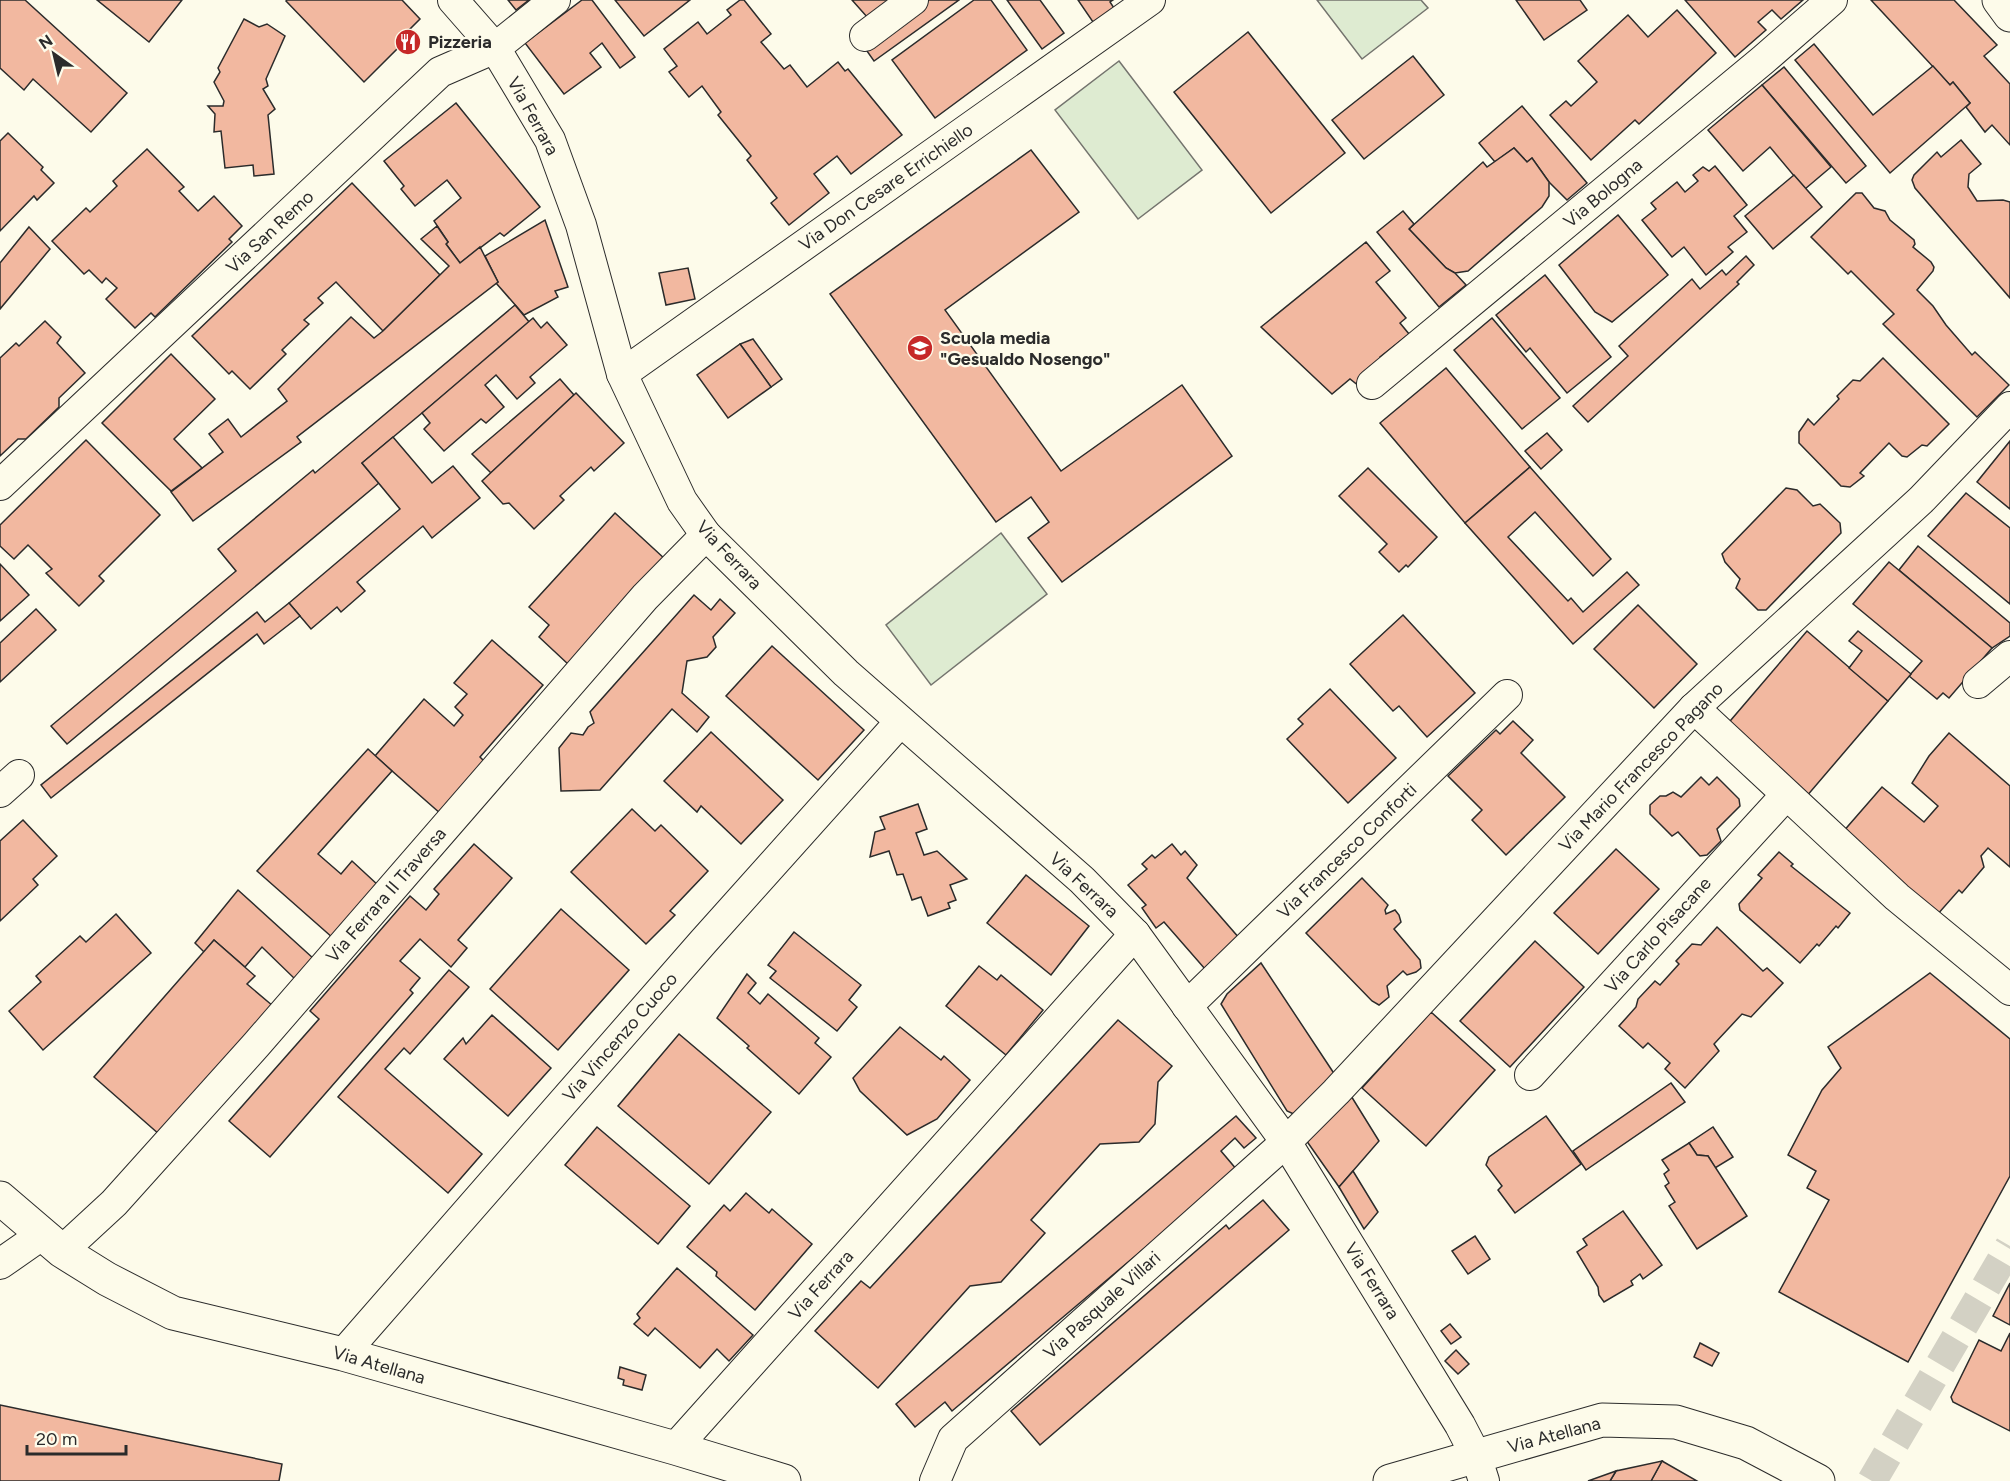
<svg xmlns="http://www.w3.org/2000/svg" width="2010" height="1481" font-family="Figtree,sans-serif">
  <rect width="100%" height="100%" fill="#fdfbea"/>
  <g fill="#deebd1" stroke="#74746e" stroke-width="1.5">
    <polygon points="1317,0 1421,0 1428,8 1362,59"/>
    <polygon points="1119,61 1202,170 1138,219 1055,110"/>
    <polygon points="1001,533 1047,594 931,685 886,625"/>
  </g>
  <g fill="#f2b8a0" stroke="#2b2b2b" stroke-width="1.5">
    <polygon points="0,0 25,0 127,93 91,132 33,79 24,90 0,68"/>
    <polygon points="97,0 182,0 149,42"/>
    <polygon points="287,0 402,0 420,19 400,39 404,42 364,82 286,1"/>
    <polygon points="508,0 529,0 516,10"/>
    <polygon points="582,0 592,0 635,57 620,68 602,43 590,53 601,67 564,94 525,43"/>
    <polygon points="615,0 690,0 644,36"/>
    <polygon points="740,0 744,0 771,34 761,42 784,69 790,65 807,87 838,62 845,71 848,69 902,135 851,174 837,156 814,174 829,193 789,225 771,203 777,198 747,160 751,156 718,115 721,112 702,86 689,97 669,72 677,66 664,49 698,22 707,34 731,15 727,10"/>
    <polygon points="852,0 889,0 868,18"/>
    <polygon points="923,0 959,0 874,61 862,44"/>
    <polygon points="974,0 991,0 1027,50 935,118 892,60"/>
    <polygon points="1007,0 1040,0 1064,33 1042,49"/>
    <polygon points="1078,0 1113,0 1110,2 1114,8 1093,22"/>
    <polygon points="1516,0 1580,0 1587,10 1544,40"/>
    <polygon points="1685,0 1803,0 1781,19 1772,10 1758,22 1766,30 1735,57"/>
    <polygon points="1871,0 1954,0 1997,45 1984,56 2010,84 2010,145 1992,125 1985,132 1966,107 1970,103 1953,82 1950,85"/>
    <polygon points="1677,10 1716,53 1639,124 1635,120 1591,160 1550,115 1566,101 1571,106 1597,82 1578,61 1628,15 1648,37"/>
    <polygon points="244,19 259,27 267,24 285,36 266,79 268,86 263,89 275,109 268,115 274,174 254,176 253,165 225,168 221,131 214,132 215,114 208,106 223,106 224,101 214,82 220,72 218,68"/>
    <polygon points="1248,32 1345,153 1271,213 1174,92"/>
    <polygon points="1814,44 1873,115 1933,66 1950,85 1953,82 1970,103 1890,173 1795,60"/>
    <polygon points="1413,56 1444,95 1364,159 1332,120"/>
    <polygon points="1784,67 1866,166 1846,183 1762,85"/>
    <polygon points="1762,85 1831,167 1805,189 1770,147 1743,171 1708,130"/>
    <polygon points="456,103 540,207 504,236 500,233 460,263 446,244 448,242 434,221 461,198 447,180 415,206 401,189 404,186 384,161"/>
    <polygon points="1522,106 1587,183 1567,200 1549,182 1532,158 1527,162 1514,148 1495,162 1479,143"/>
    <polygon points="8,133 43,167 41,170 54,183 37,200 34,196 0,231 0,141"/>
    <polygon points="1961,140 1981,164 1969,174 1968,187 1977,201 2003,200 2010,202 2010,298 1915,188 1912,180 1914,175 1937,152 1941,157"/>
    <polygon points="1514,148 1527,162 1532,158 1549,182 1549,196 1542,207 1468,271 1455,273 1446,268 1409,229 1483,162 1487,167"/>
    <polygon points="147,149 184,187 179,191 198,211 214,196 242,226 229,239 232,242 155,317 151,313 135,328 106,299 117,288 106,278 102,283 89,270 84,274 52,241 86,208 90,212 117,186 113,181"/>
    <polygon points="1031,150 1079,212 945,310 1061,471 1182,385 1232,456 1062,582 1028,538 1049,522 1031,497 996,522 830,294"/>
    <polygon points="1715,166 1747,205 1734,216 1747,232 1728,247 1733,252 1706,275 1684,247 1672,257 1642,220 1656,209 1651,203 1677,182 1685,192 1698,181 1693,175 1703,167 1709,171"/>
    <polygon points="1794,175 1822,207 1773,249 1745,216"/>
    <polygon points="352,183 440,275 383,331 336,282 318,298 323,303 304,320 309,324 282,350 286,354 250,389 232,371 229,374 192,336"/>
    <polygon points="1856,193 1862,193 1874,208 1885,211 1890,220 1914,240 1915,244 1913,247 1931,262 1934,267 1933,271 1917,290 1933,306 1946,325 1972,355 1975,352 2009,385 1977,417 1883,324 1894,314 1851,271 1848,274 1811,237"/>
    <polygon points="1403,211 1414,224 1409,229 1446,268 1455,273 1466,285 1439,307 1377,232"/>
    <polygon points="1618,215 1668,275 1612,322 1595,312 1559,265"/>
    <polygon points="545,220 568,287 555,291 558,297 524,315 496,283 498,282 485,256"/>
    <polygon points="437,226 448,242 446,244 460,263 480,247 498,282 297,437 301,442 193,521 171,492 223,452 209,434 228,419 241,437 287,401 278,389 351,317 374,338 383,331 449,266 421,239"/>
    <polygon points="29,227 50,249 0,309 0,263"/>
    <polygon points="1366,242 1390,271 1376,282 1406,318 1400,323 1409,334 1380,357 1384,366 1359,386 1350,379 1332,394 1261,327"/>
    <polygon points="1746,256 1754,265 1737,282 1739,284 1588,422 1573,406 1628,356 1619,346 1692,279 1700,289 1722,270 1726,275"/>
    <polygon points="688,268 695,299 666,305 659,273"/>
    <polygon points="1545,275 1611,357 1567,393 1530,348 1526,352 1496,315"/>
    <polygon points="515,305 530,323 362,463 379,483 67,744 51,726 236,571 218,549 313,470 315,473"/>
    <polygon points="533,318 541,328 547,322 567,345 530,377 535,383 517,399 496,375 485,385 504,407 486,423 481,419 444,451 424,429 430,423 422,413"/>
    <polygon points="1492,318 1560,398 1522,429 1454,350"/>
    <polygon points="45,321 61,337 57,343 85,373 59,398 59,407 26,439 18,439 0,456 0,358 16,343 19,346"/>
    <polygon points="753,339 782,379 771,387 740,344"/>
    <polygon points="740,344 771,387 728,418 697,375"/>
    <polygon points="171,354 215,399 174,439 202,468 171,491 102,423"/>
    <polygon points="1883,358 1949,424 1927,446 1922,445 1907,457 1902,456 1889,443 1860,473 1864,476 1850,487 1841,486 1799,443 1799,432 1808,419 1814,425 1839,399 1837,396 1853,380 1860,381"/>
    <polygon points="1446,368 1530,467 1465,523 1380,423"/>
    <polygon points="560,379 574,395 491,473 472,454"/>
    <polygon points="576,393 624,443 594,471 591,467 560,496 564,500 534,529 509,503 503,504 482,481"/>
    <polygon points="1547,433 1562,450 1541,469 1525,451"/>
    <polygon points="393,437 432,483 453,466 480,498 432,538 423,526 357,582 365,591 341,612 337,607 311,629 289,603 400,509 362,463"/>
    <polygon points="86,440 160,515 99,576 104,581 79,606 46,573 52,569 28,545 14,559 0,546 0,525"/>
    <polygon points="2010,441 2010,509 1977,482"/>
    <polygon points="1530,467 1611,559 1593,576 1535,512 1508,537 1568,601 1571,598 1583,612 1627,572 1639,585 1573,644 1465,523"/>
    <polygon points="1368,468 1437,537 1408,567 1406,565 1399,572 1379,552 1387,544 1339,496"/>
    <polygon points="1786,488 1797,490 1813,506 1820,504 1840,523 1841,533 1766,610 1758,610 1736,588 1740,579 1725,562 1722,554"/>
    <polygon points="1966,493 2010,528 2010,604 1928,536"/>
    <polygon points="615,513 666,560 569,665 539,637 549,625 529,607"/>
    <polygon points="1918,546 2010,623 2010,636 1992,648 1899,570"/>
    <polygon points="1889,562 1992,648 1949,698 1943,693 1937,699 1909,676 1922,661 1853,604"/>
    <polygon points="0,564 29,595 0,621"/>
    <polygon points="694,595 711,610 720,599 735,613 713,637 716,647 707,657 687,661 682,693 709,717 697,732 672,709 600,790 561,791 559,748 571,733 583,735 588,727 594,723 590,712"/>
    <polygon points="289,603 300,616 264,644 257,634 51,798 41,785 257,612 265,622"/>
    <polygon points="1638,605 1697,664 1654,708 1594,649"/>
    <polygon points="36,609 56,630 0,682 0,643"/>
    <polygon points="1403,615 1475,693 1427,737 1399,706 1393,711 1350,664"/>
    <polygon points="1807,631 1888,701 1806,797 1725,727"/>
    <polygon points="1858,631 1911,674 1888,701 1849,668 1862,651 1849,641"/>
    <polygon points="492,640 543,685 480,757 486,763 441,814 375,756 424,699 454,726 463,715 455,707 467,694 454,683"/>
    <polygon points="772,646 864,730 818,780 726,696"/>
    <polygon points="1330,689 1396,758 1348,803 1287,739 1303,724 1298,719"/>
    <polygon points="1513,721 1533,740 1521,753 1565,797 1506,855 1472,820 1482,810 1448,776 1496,730 1500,734"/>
    <polygon points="711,732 783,800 741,844 701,806 697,812 664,781"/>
    <polygon points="1949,733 2010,786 2010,867 1988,848 1981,856 1984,867 1962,893 1959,890 1937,915 1842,833 1882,787 1924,822 1938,806 1912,783 1929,756"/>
    <polygon points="368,749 392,771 318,854 341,874 352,861 379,886 333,938 257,871"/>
    <polygon points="1701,777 1709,785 1717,777 1739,799 1740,806 1717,829 1721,841 1707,855 1700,856 1678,832 1672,836 1650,814 1650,805 1660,796 1666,796 1673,792 1681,797"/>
    <polygon points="918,804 927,829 916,833 924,855 937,851 967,879 950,885 956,900 948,903 950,908 928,916 921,897 912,900 903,874 897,875 889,851 870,857 875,832 885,829 880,817"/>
    <polygon points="632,809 655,831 661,825 708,871 670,911 675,915 646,944 571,872"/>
    <polygon points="23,820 57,856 33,879 38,885 0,921 0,841"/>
    <polygon points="474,844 512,878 458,940 467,948 451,967 420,939 400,961 420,978 410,990 413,993 270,1157 229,1121 319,1019 310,1011 410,896 426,910 439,894 434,889"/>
    <polygon points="1172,844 1181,855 1185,851 1197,865 1187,878 1240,939 1205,969 1164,922 1156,928 1142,908 1146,905 1128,885 1147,869 1142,864 1152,855 1155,858"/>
    <polygon points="1616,849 1659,889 1598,954 1554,913"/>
    <polygon points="1779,852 1793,864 1791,866 1850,913 1838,928 1836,926 1819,946 1817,944 1800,963 1740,910 1739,904 1762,878 1758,875"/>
    <polygon points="1026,875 1089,926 1051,975 987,923"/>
    <polygon points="1362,878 1388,905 1385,910 1386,914 1395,910 1399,915 1401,922 1394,929 1420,960 1421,968 1416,972 1407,975 1403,971 1387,986 1389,997 1379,1005 1372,1001 1306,933"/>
    <polygon points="238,890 314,959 297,981 262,947 245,967 214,940 204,952 195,943"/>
    <polygon points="561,909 629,970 558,1050 490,989"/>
    <polygon points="116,914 151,953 43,1050 9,1011 41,982 36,976 80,936 86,942"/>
    <polygon points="1717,927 1763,971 1767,968 1783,983 1751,1017 1742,1014 1714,1044 1719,1051 1685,1088 1665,1069 1670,1063 1648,1043 1643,1048 1619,1026 1636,1007 1638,999 1655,981 1660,985 1679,964 1676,961 1692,944 1701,945"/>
    <polygon points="794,932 861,985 849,1000 857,1007 837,1031 770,978 776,971 768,965"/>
    <polygon points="214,940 255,976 247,984 273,1006 160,1135 94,1077"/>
    <polygon points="1535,941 1584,987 1510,1067 1460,1021"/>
    <polygon points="1261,963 1337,1078 1296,1115 1287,1111 1221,1004 1227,994"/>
    <polygon points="979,966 997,980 1001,975 1043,1010 1006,1055 946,1006"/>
    <polygon points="449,970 469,987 410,1054 404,1048 385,1069 482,1154 448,1193 338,1097"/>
    <polygon points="1930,973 2010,1039 2010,1176 1908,1362 1779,1292 1829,1200 1807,1188 1816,1171 1788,1155 1822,1090 1841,1068 1828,1047"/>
    <polygon points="747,974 756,983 748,993 760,1004 768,994 819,1038 815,1043 831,1057 799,1094 747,1048 749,1046 717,1018"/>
    <polygon points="1431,1012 1495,1070 1426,1146 1362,1088"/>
    <polygon points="492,1015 551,1068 508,1116 444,1059 463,1038 466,1044"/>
    <polygon points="1118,1020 1172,1066 1158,1082 1155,1124 1139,1142 1100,1144 1031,1220 1045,1233 1001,1282 970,1286 878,1388 815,1331 861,1281 870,1288"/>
    <polygon points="900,1027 941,1060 944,1056 970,1080 937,1119 907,1135 860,1091 853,1078"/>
    <polygon points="679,1034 771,1112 709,1184 618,1106"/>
    <polygon points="1671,1083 1685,1102 1586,1170 1573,1151"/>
    <polygon points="1348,1091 1379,1141 1339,1187 1306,1140"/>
    <polygon points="1236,1116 1256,1138 1244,1148 1235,1138 1221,1151 1237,1170 952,1411 945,1402 915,1427 896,1404"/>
    <polygon points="1546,1116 1581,1164 1515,1213 1498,1190 1502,1186 1486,1165 1489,1157"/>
    <polygon points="597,1127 690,1206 658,1244 565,1165"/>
    <polygon points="1713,1127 1733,1157 1715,1168 1708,1156 1697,1155 1689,1143"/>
    <polygon points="1689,1143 1697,1155 1708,1156 1747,1216 1697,1249 1669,1206 1675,1202 1665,1186 1669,1183 1664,1174 1669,1170 1662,1160"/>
    <polygon points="1353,1171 1378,1212 1364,1229 1339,1187"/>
    <polygon points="746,1193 769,1213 772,1209 812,1244 755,1310 716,1276 717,1272 687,1247 724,1205 730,1211"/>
    <polygon points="1263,1200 1289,1230 1040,1445 1011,1411 1226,1225 1229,1229"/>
    <polygon points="1623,1211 1662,1265 1643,1279 1640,1274 1631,1281 1633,1285 1604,1302 1599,1295 1598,1287 1577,1252 1587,1245 1583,1239"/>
    <polygon points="1475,1236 1490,1259 1468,1274 1452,1251"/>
    <polygon points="677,1268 753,1335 729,1361 717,1349 700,1368 655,1328 648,1336 634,1324 640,1318 637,1314"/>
    <polygon points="2010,1283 2010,1325 1993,1316"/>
    <polygon points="1450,1324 1461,1337 1451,1344 1441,1331"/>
    <polygon points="2010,1333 2010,1431 1953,1402 1951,1397 1979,1340 2001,1351"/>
    <polygon points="1700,1343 1719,1353 1712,1366 1694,1357"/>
    <polygon points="1456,1350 1469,1364 1458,1374 1445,1361"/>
    <polygon points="620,1367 646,1375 642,1390 623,1385 624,1380 618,1378"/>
    <polygon points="0,1405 282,1464 279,1481 0,1481"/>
    <polygon points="1662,1461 1697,1481 1651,1481"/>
    <polygon points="1662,1461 1651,1481 1610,1481 1616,1471"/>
    <polygon points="1616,1471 1610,1481 1588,1481"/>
  </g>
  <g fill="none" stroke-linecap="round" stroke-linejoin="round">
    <polyline stroke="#d3d1c4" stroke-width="30" stroke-dasharray="30 15" stroke-linecap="butt" points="1872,1481 2010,1246"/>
    <g stroke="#2b2b2b" stroke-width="32">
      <g id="street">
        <polyline points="453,0 495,48 550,140 581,225 622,374 682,501 706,535 846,673 1082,880 1135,934 1286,1142 1460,1425 1476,1456 1484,1481"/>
        <polyline points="865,36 913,0"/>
        <polyline points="622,374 1150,0"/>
        <polyline points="1372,384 1763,60 1832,0"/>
        <polyline points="0,485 440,72 495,48 555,0"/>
        <polyline points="1978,683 2010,656"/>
        <polyline points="1694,708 1897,897 2010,990"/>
        <polyline points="0,792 19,775"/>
        <polyline points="1187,1006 1507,695"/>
        <polyline points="1530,1075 1786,795"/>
        <polyline points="62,1251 114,1203 256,1045 645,597 706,535"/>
        <polyline points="0,1264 43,1234"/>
        <polyline points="343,1354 703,942 900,722"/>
        <polyline points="675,1448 1135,934"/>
        <polyline points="935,1481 953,1439 1286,1142 1336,1092 1694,708 1921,500 2010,407"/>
      </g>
    </g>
    <g stroke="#2b2b2b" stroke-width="35">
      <g id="secondary">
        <polyline points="1999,0 2010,15"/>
        <polyline points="0,1198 62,1251 107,1279 173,1313 343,1354 675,1448 784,1481"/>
        <polyline points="1390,1481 1602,1420 1676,1422 1746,1443 1818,1481"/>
      </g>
    </g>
    <use href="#street" stroke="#fdfbea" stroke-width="30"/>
    <use href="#secondary" stroke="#fdfbea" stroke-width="33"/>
  </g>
  <defs>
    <g id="restaurant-disc" transform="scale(1.35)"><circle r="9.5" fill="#c62828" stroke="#fdfbea"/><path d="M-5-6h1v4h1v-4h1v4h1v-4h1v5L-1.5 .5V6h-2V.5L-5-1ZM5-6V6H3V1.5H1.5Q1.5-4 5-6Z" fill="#fff"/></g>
    <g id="school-disc" transform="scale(1.35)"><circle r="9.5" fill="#c62828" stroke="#fdfbea"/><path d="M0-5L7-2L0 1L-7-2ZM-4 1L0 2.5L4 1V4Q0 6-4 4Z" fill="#fff"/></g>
  </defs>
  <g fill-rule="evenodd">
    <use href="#restaurant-disc" x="408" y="42"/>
    <use href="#school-disc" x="920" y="348"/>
  </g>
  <g text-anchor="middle" stroke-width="4.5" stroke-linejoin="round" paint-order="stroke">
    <g font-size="18" font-weight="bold" fill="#2b2b2b" stroke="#fdfbea" text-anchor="start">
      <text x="428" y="48">Pizzeria</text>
      <text x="940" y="344">Scuola media<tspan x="940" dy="21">"Gesualdo Nosengo"</tspan></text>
    </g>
    <g font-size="18" fill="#2b2b2b" stroke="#fdfbea">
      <text transform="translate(533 116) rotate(61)" y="6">Via Ferrara</text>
      <text transform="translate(886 187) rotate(-35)" y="6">Via Don Cesare Errichiello</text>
      <text transform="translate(1603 193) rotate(-40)" y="6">Via Bologna</text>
      <text transform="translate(270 232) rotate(-43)" y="6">Via San Remo</text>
      <text transform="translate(729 555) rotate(47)" y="6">Via Ferrara</text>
      <text transform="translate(1641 767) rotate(-46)" y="6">Via Mario Francesco Pagano</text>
      <text transform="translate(1347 851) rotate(-44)" y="6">Via Francesco Conforti</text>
      <text transform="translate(1084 885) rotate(43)" y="6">Via Ferrara</text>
      <text transform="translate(386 895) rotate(-49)" y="6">Via Ferrara II Traversa</text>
      <text transform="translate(1658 935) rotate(-48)" y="6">Via Carlo Pisacane</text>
      <text transform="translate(620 1037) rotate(-49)" y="6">Via Vincenzo Cuoco</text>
      <text transform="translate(1372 1281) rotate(58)" y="6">Via Ferrara</text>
      <text transform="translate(821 1285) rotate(-48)" y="6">Via Ferrara</text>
      <text transform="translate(1102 1305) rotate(-42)" y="6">Via Pasquale Villari</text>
      <text transform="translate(379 1365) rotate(16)" y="6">Via Atellana</text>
      <text transform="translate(1554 1435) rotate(-15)" y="6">Via Atellana</text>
    </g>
  </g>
  <g transform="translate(54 54) rotate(326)" stroke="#fdfbea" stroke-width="4.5" paint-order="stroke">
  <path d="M0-4.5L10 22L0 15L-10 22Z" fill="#2b2b2b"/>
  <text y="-9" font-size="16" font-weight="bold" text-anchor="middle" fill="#2b2b2b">N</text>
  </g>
  <path d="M27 1445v9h99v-9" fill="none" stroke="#2b2b2b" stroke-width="3"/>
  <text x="36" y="1445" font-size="18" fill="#2b2b2b" stroke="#fdfbea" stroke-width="4.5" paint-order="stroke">20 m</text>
</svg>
